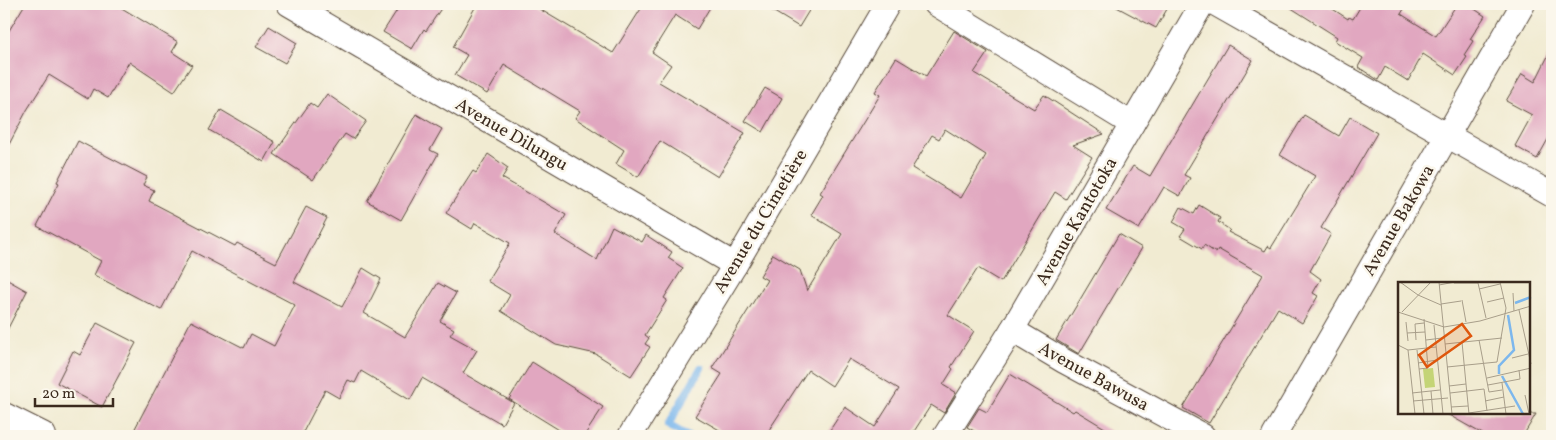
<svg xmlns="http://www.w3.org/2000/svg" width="1556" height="440" font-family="Vollkorn,serif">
  <rect width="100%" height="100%" fill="#fbf7ec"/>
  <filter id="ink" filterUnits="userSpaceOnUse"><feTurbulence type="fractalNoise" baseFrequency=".02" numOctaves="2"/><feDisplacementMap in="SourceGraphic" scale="10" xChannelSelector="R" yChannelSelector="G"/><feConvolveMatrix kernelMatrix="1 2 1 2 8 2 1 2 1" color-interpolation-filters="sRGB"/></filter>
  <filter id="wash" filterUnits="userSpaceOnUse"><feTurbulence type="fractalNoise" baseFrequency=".0096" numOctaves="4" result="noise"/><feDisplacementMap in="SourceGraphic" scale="20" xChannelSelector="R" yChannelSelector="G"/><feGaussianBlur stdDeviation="1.12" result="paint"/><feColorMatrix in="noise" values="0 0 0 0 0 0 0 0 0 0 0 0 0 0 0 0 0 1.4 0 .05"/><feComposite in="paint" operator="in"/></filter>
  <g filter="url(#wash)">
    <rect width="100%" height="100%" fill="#f1ebd2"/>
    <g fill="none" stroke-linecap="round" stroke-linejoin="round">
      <polyline stroke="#7cb7ed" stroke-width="8" points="687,436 668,425 701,368"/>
    </g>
    <g id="blocks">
      <g fill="#e1a7c0" fill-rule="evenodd">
        <polygon points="25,4 115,4 178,42 172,52 192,65 174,92 129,62 108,98 93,89 88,99 49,75 27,110 4,154 4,39"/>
        <polygon points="401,4 444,4 426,31 424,29 412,49 383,32"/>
        <polygon points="477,4 531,4 613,53 644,4 712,4 697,29 675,15 652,52 671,65 659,82 745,133 718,177 660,141 638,177 616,164 624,150 575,118 580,111 504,65 487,94 455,75 467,55 453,47"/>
        <polygon points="761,4 813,4 799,27"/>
        <polygon points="1111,4 1170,4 1156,28"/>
        <polygon points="1285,4 1325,4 1348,19 1349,17 1353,19 1362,4 1407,4 1401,14 1436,36 1457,4 1467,4 1485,16 1470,39 1473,41 1464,55 1467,57 1455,75 1423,54 1408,81 1385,67 1378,80 1358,67 1363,58 1335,41 1337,37"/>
        <polygon points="269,26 297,43 285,63 256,47"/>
        <path d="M954,31L988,52L974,73L1034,109L1044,95L1104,134L1073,145L1092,157L1066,199L1055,192L1001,282L978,268L948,315L974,331L951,367L953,369L943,385L956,393L944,413L931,405L911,436H826L845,407L875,427L899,389L849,359L832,386L808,370L765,436H730L695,416L722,374L712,368L767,280L760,276L773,254L800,270L807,291L842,234L811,215L823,195L820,193L880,95L875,92L896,58L926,76ZM945,129L986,155L961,198L912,168L932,135L939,139Z"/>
        <polygon points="1228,45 1253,60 1184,175 1190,178 1180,196 1164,187 1139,229 1106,210 1133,166 1150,176"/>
        <polygon points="1552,48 1552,132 1537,159 1515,146 1532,115 1506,101 1522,74 1535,82"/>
        <polygon points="765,88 782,98 763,132 745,121"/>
        <polygon points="327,94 366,121 353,139 345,134 313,180 274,154 310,103 317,108"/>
        <polygon points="221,110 275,142 264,162 209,130"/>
        <polygon points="416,114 442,129 430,150 438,154 401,220 367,201"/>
        <polygon points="1304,115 1339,136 1350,117 1377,133 1321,228 1331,234 1310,271 1321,279 1313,293 1318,296 1302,323 1278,308 1209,423 1183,408 1263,275 1218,249 1216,253 1204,245 1202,249 1180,236 1185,229 1173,222 1181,207 1194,214 1199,205 1220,218 1218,222 1230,230 1228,232 1265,251 1268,246 1271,248 1315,176 1280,155"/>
        <polygon points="78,141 147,177 143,185 154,190 149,201 235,246 237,243 276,263 306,207 327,218 294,282 342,307 363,268 381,279 364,313 405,337 438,283 456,293 440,321 454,329 450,335 477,350 463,373 514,403 502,424 422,378 410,400 361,371 355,383 348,380 339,398 325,390 301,436 131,436 191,321 244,348 251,334 274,346 295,305 192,251 161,310 94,275 101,261 37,226 59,183 57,182"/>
        <polygon points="488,154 508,168 502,178 566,215 555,234 597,260 612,226 642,242 646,235 672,252 668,258 683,268 664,298 667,300 645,335 649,338 645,344 650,347 631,376 596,354 556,345 501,311 510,295 487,281 510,243 475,223 472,229 446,213 473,171 476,173"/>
        <polygon points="1119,234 1142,248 1079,354 1056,340"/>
        <polygon points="4,278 27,291 4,336"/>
        <polygon points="97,323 136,343 102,407 57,383 73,351 80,355"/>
        <polygon points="532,362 603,407 584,436 569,436 509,399"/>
        <polygon points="1010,374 1073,412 1075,410 1118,436 983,436 967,427 979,408 987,412"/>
        <polygon points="1447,414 1536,414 1523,436 1486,436"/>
      </g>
    </g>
  </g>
  <g filter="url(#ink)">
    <use href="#blocks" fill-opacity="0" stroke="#564739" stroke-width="1"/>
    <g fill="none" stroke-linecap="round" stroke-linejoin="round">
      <g stroke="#564739" stroke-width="26">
        <g id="street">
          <polyline points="289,4 735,265"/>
          <polyline points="936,4 1132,124"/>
          <polyline points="1216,4 1552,195"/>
          <polyline points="1012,330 1064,361 1203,436"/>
          <polyline points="630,436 735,265 888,4"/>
          <polyline points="945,436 1012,330 1202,4"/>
          <polyline points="1274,436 1523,4"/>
        </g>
      </g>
      <g stroke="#564739" stroke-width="30">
        <polyline id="secondary" points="4,417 42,436"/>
      </g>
      <use href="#street" stroke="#fff" stroke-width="24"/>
      <use href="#secondary" stroke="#fff" stroke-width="28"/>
    </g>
  </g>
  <g text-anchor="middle" stroke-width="5" stroke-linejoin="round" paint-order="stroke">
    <g font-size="18" fill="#3b2a1e" stroke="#fbf7ec">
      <text transform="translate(512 134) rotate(30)" y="6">Avenue Dilungu</text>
      <text transform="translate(1398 220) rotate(-60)" y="6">Avenue Bakowa</text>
      <text transform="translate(760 221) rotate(-59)" y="6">Avenue du Cimetière</text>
      <text transform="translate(1076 221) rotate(-60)" y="6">Avenue Kantotoka</text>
      <text transform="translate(1094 376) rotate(29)" y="6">Avenue Bawusa</text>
    </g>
  </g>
  <g transform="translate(1398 282)">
    <rect width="132" height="132" fill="#f1ebd2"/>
    <path d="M35,86L37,105L27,106L25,87Z" fill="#c4d476"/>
    <path fill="none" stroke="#7cb7ed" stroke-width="2.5" d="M117,21L133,15M101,92V84L116,68L110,33M104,94L125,132"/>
    <path fill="none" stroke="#a89e8a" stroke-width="1" d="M2,0L20,13L43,23M41,0L54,132M56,1H80L88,36M41,3L57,0M81,7L102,2M115,11L116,29M64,18L68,40M89,20L106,16M43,22L63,19M121,28L133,82M0,30L46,45L82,39L133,24M4,30L33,0M8,40L10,59M36,43L45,132M9,51L27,50M18,58L17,42L26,41M28,58L44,56M81,58L91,110L104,108M64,60L68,102M47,62L104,56M0,63L10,68L38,65M10,68L17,132M19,68L26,132M114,76L130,72M20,81L39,78M49,85L99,80L108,26L102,0M21,87L30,86L26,37M89,96L133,86M104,101L108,132M90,103L122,97L121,88M51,104L68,102L71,132M33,109L35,132M14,111L42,108M52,111L86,107L89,129M127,113L131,132M15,119L50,116M87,119L106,115M53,125L70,124M71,131L117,124"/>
    <path fill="#df570d" fill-opacity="0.15" stroke="#df570d" stroke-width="2.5" d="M64,42L73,54L29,85L21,73Z"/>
    <rect width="132" height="132" fill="none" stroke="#3b2a1e" stroke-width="2.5"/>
  </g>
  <rect width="1556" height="440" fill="none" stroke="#fbf7ec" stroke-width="20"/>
  <path d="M35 398v8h78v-8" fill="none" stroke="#3b2a1e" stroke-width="2.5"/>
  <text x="42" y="398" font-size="15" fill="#3b2a1e" stroke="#fbf7ec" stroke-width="4" paint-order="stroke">20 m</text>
</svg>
